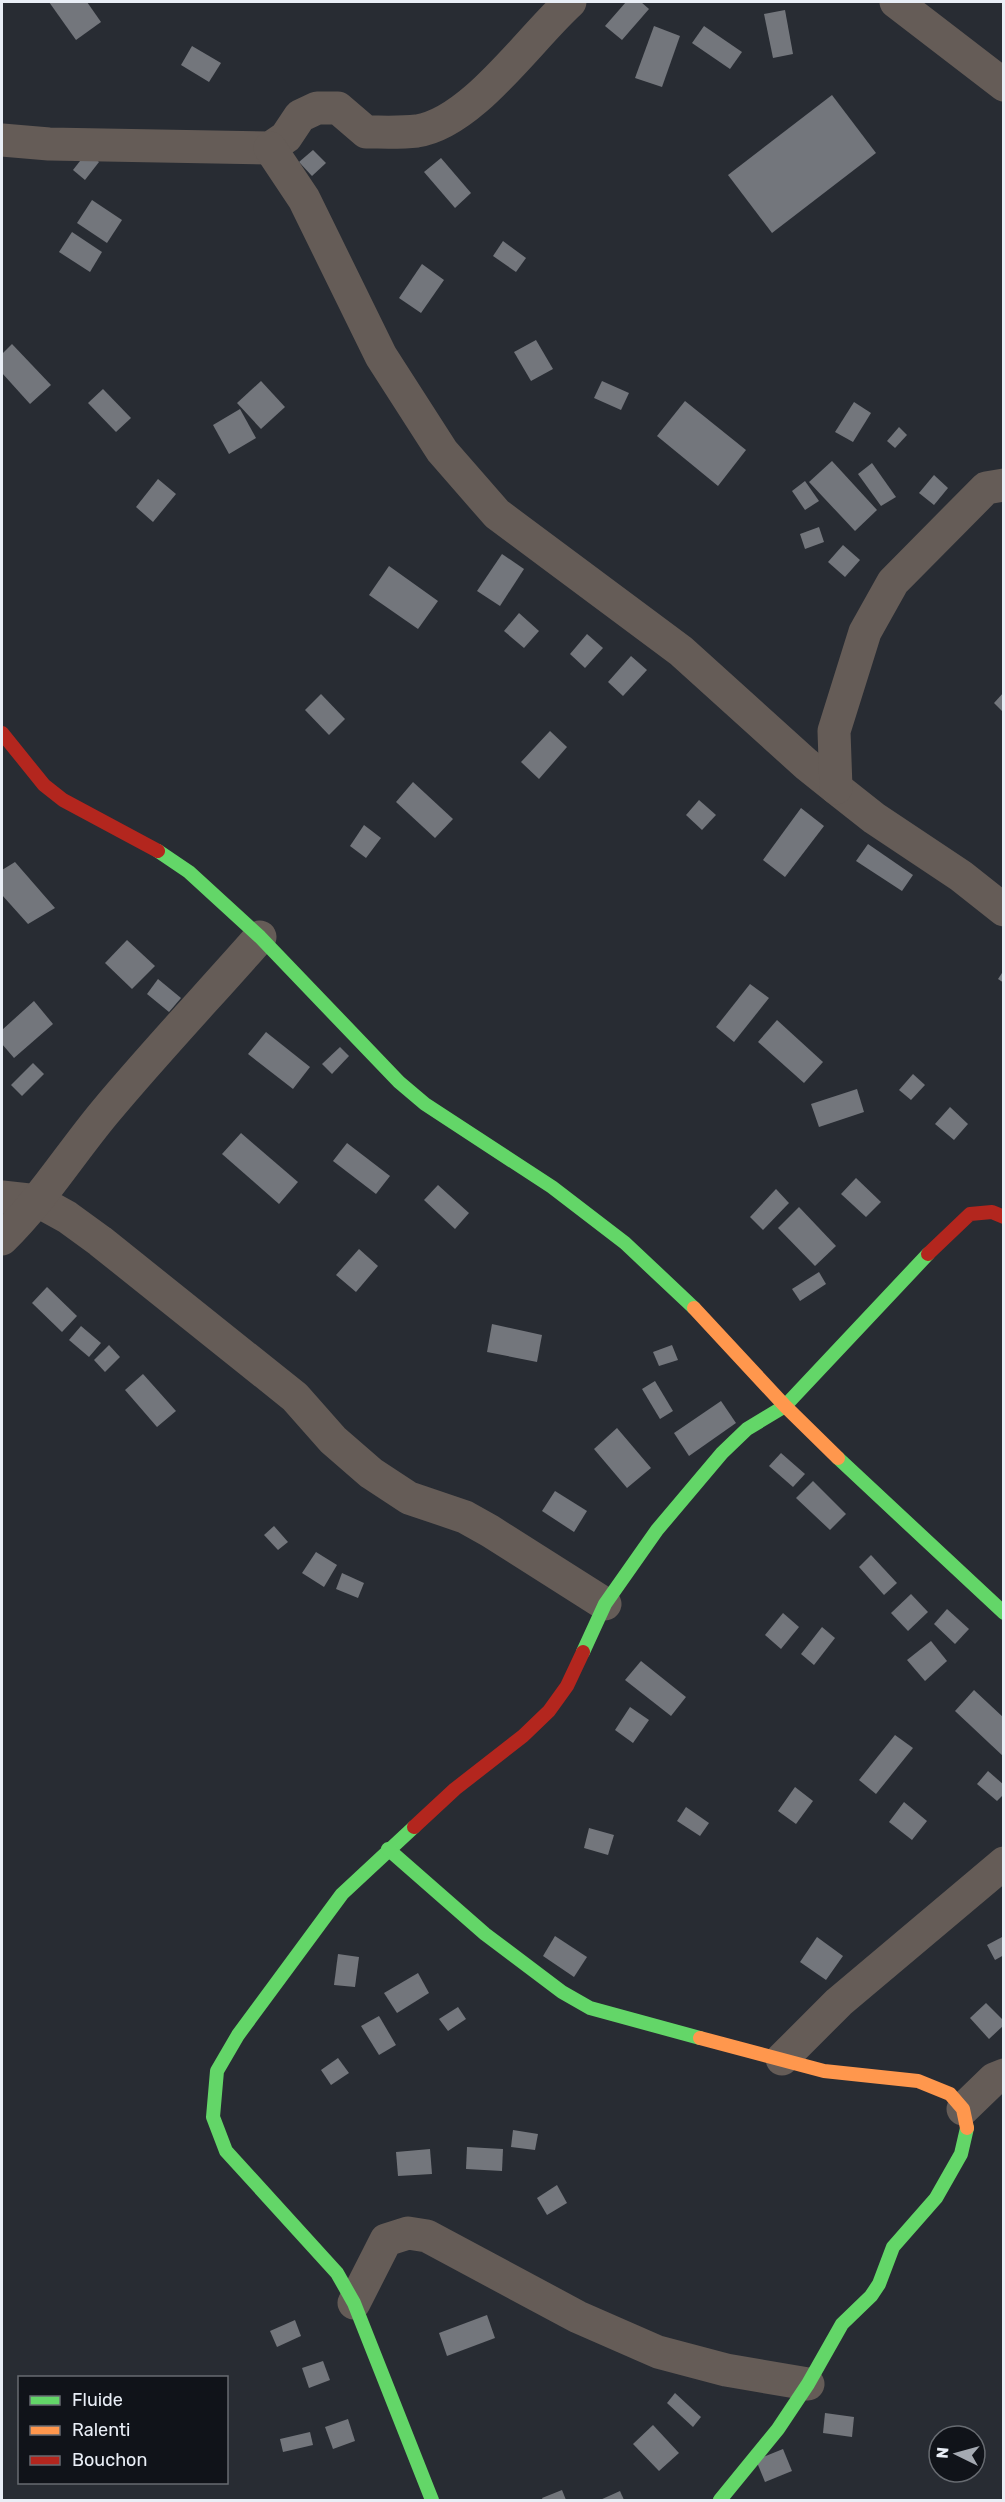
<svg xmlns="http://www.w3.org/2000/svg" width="1005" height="2502" font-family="Rubik,sans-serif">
  <rect width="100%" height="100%" fill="#282c33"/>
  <g fill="#73767c">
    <polygon points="49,2 87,2 101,22 76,40"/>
    <polygon points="626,2 641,2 649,9 622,40 605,26"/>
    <polygon points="785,10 793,54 773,58 764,14"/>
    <polygon points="654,26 680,36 662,87 635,78"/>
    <polygon points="704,26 742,52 730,69 692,43"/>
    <polygon points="192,46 221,63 209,82 181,65"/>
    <polygon points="832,95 876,153 772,233 728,175"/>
    <polygon points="313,150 326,163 312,176 299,162"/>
    <polygon points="87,152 99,162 85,180 73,170"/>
    <polygon points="441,158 471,193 455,208 424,172"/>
    <polygon points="92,200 122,220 107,243 77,223"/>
    <polygon points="72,232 102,252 90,272 59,252"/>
    <polygon points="503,241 526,258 516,272 493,256"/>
    <polygon points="422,264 444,280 421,313 399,298"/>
    <polygon points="536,340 553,369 531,381 514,352"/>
    <polygon points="12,344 51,385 30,404 2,373 2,354"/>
    <polygon points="261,381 285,407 261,429 237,403"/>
    <polygon points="602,381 629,393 621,410 594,398"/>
    <polygon points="103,389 131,418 116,432 88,403"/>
    <polygon points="685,401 746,450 718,486 657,436"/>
    <polygon points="854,402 871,413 853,442 835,432"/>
    <polygon points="240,409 256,438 229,454 213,425"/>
    <polygon points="899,427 907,435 895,448 887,441"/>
    <polygon points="832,461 877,510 855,531 809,482"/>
    <polygon points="872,463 896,497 881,506 858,474"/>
    <polygon points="934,475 948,488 934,505 919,493"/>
    <polygon points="158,479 176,494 153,522 136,507"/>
    <polygon points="805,481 819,501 805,510 792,491"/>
    <polygon points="819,527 824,542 805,549 800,534"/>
    <polygon points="843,545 860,560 845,577 828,562"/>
    <polygon points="502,554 524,569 500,606 477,591"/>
    <polygon points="389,566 438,601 418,629 369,595"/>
    <polygon points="519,613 539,631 524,648 504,631"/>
    <polygon points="587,634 603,648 585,668 570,654"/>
    <polygon points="631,656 647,670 623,696 608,682"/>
    <polygon points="1004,692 1004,713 994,703"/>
    <polygon points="321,694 345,719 329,735 305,710"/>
    <polygon points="550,731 567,747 539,779 521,762"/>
    <polygon points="413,782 453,819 435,838 396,802"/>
    <polygon points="699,800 716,815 702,830 686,815"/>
    <polygon points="801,808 824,826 785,877 763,860"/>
    <polygon points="364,825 381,838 366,858 350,846"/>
    <polygon points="868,844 913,875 902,891 856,861"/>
    <polygon points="15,862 55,908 28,924 2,895 2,870"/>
    <polygon points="127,940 155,966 132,989 105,963"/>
    <polygon points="1004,970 1004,983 998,979"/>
    <polygon points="158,979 181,998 169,1012 147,994"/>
    <polygon points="750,984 769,998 734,1042 716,1027"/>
    <polygon points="34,1001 53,1024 14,1058 2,1044 2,1030"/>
    <polygon points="777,1020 823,1062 804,1083 758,1042"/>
    <polygon points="266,1032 310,1067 293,1089 248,1054"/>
    <polygon points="340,1047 349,1056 332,1074 322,1064"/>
    <polygon points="33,1063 44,1074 22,1096 11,1085"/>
    <polygon points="913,1074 925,1085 911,1100 899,1090"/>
    <polygon points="857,1089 864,1112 819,1127 811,1104"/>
    <polygon points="950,1107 968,1124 954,1140 935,1124"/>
    <polygon points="241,1133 298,1182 279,1204 222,1154"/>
    <polygon points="347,1143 390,1176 376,1194 333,1161"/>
    <polygon points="856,1178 881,1202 866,1217 841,1194"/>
    <polygon points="438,1185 469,1213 455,1229 424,1200"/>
    <polygon points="776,1189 789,1203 763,1230 750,1217"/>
    <polygon points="799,1207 836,1246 815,1266 778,1228"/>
    <polygon points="359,1249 378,1266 356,1292 336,1275"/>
    <polygon points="819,1272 826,1284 800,1301 792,1289"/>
    <polygon points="47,1287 77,1316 62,1332 32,1303"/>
    <polygon points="492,1324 542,1335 537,1362 487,1352"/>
    <polygon points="81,1326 101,1343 89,1357 69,1340"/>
    <polygon points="109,1345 120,1357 105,1372 94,1360"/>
    <polygon points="672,1345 678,1360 659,1366 653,1352"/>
    <polygon points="143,1374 176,1411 157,1427 125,1390"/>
    <polygon points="655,1381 673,1411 660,1419 642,1389"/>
    <polygon points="721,1401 736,1423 689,1456 674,1433"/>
    <polygon points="617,1428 651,1468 627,1488 594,1449"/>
    <polygon points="781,1453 805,1474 793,1487 769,1466"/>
    <polygon points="813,1481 846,1514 830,1530 796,1498"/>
    <polygon points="555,1491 587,1511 574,1532 542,1511"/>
    <polygon points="274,1526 288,1542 278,1550 264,1535"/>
    <polygon points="316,1552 337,1565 324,1587 302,1573"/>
    <polygon points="871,1555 897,1583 884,1595 859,1567"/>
    <polygon points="342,1573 364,1583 358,1598 336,1589"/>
    <polygon points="911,1594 928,1612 908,1631 891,1613"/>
    <polygon points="947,1609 969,1629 955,1644 934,1624"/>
    <polygon points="783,1613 799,1627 781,1649 765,1635"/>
    <polygon points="822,1627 835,1638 814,1665 801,1654"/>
    <polygon points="931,1641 947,1661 925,1681 907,1660"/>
    <polygon points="641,1661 686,1697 671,1716 625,1680"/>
    <polygon points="974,1690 1004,1718 1004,1757 955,1711"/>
    <polygon points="630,1707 649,1720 633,1743 615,1730"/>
    <polygon points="895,1735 913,1748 876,1794 859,1780"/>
    <polygon points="988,1771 1004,1785 1004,1794 997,1801 977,1784"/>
    <polygon points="795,1787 813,1801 796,1824 778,1811"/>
    <polygon points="904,1802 927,1821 912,1840 889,1822"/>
    <polygon points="686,1807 709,1823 700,1836 677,1821"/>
    <polygon points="589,1828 614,1835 608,1855 584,1848"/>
    <polygon points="555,1936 587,1957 574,1977 543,1956"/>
    <polygon points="1004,1936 1004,1955 995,1960 987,1945"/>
    <polygon points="817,1937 843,1956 826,1980 800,1962"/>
    <polygon points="338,1954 359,1957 355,1987 334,1985"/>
    <polygon points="418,1973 429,1993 397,2013 384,1993"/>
    <polygon points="986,2003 1004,2021 1004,2025 989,2039 970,2018"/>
    <polygon points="458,2007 466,2019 448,2031 439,2019"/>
    <polygon points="379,2016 396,2045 379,2055 361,2026"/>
    <polygon points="338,2058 349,2073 331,2085 321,2070"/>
    <polygon points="513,2130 538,2134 535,2150 511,2147"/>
    <polygon points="467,2147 503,2149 502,2171 466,2169"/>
    <polygon points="430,2149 432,2174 398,2176 396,2152"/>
    <polygon points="557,2185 567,2203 547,2215 537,2198"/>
    <polygon points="487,2315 495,2338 447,2356 439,2333"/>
    <polygon points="295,2320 301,2336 277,2347 270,2331"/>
    <polygon points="323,2361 330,2380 309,2388 302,2368"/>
    <polygon points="675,2393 701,2417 693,2427 667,2403"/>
    <polygon points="825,2413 854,2417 852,2437 823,2433"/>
    <polygon points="348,2419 355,2441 333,2449 325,2427"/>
    <polygon points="653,2425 679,2453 659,2471 633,2444"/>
    <polygon points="310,2432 313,2445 283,2452 280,2439"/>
    <polygon points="783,2449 792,2471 765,2482 756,2460"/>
    <polygon points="562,2490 566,2500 543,2500 542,2498"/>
    <polygon points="620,2491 624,2500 600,2500"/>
  </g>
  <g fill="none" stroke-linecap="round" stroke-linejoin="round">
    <g stroke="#655c57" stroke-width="33">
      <polyline points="896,2 1004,85"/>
      <path d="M2,140L49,144L270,148L286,137L300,116L317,108H338L366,132C382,132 400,133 417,131C472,123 529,39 570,2"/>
      <polyline points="270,148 304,199 381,356 442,451 497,514 681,651 806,764 836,788 874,818 961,876 1004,910"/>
      <polyline points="836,788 834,731 865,632 893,582 986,488 1004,485"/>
      <polyline points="2,1197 38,1201 67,1217 100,1241 295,1397 333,1440 371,1473 409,1498 465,1517 490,1531 605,1604"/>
      <path d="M2,1239C41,1201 70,1154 105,1112C155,1052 209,995 260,937"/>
      <polyline points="782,2059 839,2002 1004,1863"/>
      <polyline points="963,2109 994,2079 1004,2075"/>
      <polyline points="354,2303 386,2240 408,2233 427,2236 578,2317 658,2352 726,2370 808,2384"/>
    </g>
    <g stroke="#63d668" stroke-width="14">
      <polyline points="158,851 189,872 260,937 399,1082 425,1104 552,1187 625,1243 694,1308"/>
      <polyline points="838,1458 1004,1613"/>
      <polyline points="583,1652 605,1604 657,1530 722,1453 747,1429 785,1406 928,1254"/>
      <polyline points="414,1827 342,1894 238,2035 217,2071 213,2117 226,2151 337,2273 354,2303 432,2500"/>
      <polyline points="388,1849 485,1934 562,1992 590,2008 700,2038"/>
      <polyline points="720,2500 778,2429 808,2384 842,2324 871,2296 879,2284 893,2247 936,2198 961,2154 967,2128"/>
    </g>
    <g stroke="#ff974d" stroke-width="14">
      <polyline points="694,1308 785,1406 838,1458"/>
      <polyline points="700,2038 824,2071 918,2081 950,2094 963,2109 967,2128"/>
    </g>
    <g stroke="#b3261e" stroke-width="14">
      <polyline points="2,733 44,785 63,800 158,851"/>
      <polyline points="928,1254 970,1214 992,1212 1004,1217"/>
      <polyline points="414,1827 455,1789 523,1736 549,1711 567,1686 583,1652"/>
    </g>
  </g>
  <rect width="1005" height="2502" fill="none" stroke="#e9eef6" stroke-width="6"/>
  <rect x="18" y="2376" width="210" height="108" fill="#101319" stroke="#676b71" stroke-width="1.5"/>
  <rect x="30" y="2396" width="30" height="9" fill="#63d668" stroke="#676b71" stroke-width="1.5"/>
  <text x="72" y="2406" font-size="18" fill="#e9eef6">Fluide</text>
  <rect x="30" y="2426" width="30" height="9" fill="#ff974d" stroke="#676b71" stroke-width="1.5"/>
  <text x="72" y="2436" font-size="18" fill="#e9eef6">Ralenti</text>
  <rect x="30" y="2456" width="30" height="9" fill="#b3261e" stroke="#676b71" stroke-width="1.5"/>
  <text x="72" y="2466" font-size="18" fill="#e9eef6">Bouchon</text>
  <g transform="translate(957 2454) rotate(275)"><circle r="28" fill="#101319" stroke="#676b71" stroke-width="1.5"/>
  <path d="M0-4.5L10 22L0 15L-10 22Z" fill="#a5aab2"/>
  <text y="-9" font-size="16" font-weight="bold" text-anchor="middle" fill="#e9eef6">N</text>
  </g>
</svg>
